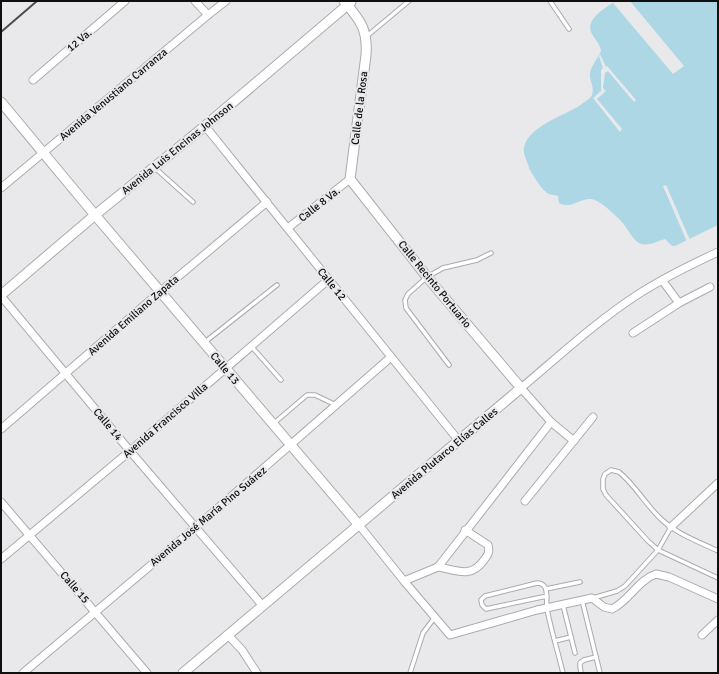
<svg xmlns="http://www.w3.org/2000/svg" width="719" height="674" font-family="Signika,sans-serif">
  <rect width="100%" height="100%" fill="#e9e9eb"/>
  <path fill="#add7e5" d="M615,1H718V225L675,246H672L665,239C658,241 650,246 641,244C633,241 627,227 621,221C614,214 606,206 597,201C584,193 572,211 559,203L558,196C555,195 552,195 549,194C543,192 532,174 529,168C528,163 525,158 524,153C521,129 563,116 579,106C583,103 588,100 591,97C596,89 589,81 590,73C591,66 598,58 601,51C600,43 594,39 591,32C586,18 606,8 615,1Z"/>
  <g fill="#e9e9eb">
    <polygon points="615,1 630,1 684,66 673,74 613,3"/>
    <polygon points="600,54 606,67 607,66 636,100 634,102 608,71 605,73 603,88 606,91 597,99 622,129 620,132 593,98 601,91 601,70 603,68 599,56"/>
    <polygon points="666,185 690,240 687,242 663,186"/>
  </g>
  <g fill="none" stroke-linecap="round" stroke-linejoin="round">
    <g stroke="#ababad" stroke-width="5.5">
      <g id="lane">
        <polyline points="550,1 569,29"/>
        <polyline points="367,36 409,1"/>
        <polyline points="155,168 193,202"/>
        <polyline points="205,342 277,285"/>
        <polyline points="251,346 281,380"/>
        <polyline points="449,365 406,308 405,300 408,294 427,277 443,268 477,260 491,253"/>
        <polyline points="273,424 307,395 315,395 336,405"/>
        <path d="M718,551C697,541 674,533 658,516C644,502 634,484 619,472L611,470L605,474L603,479V489L606,495L648,541L658,550L718,578"/>
        <polyline points="546,589 580,582"/>
        <path d="M547,596L486,609L482,605L481,600L485,596L537,583C540,583 543,584 545,587C548,593 546,602 547,609C551,630 558,652 563,673"/>
        <polyline points="593,598 617,591 625,586 658,550 671,527"/>
        <polyline points="582,600 600,673"/>
        <polyline points="563,605 575,653"/>
        <polyline points="555,641 571,637"/>
        <polyline points="410,673 423,633 435,617"/>
        <polyline points="581,673 580,666 580,663 584,660 596,657"/>
      </g>
    </g>
    <g stroke="#ababad" stroke-width="9">
      <g id="street">
        <polyline points="195,1 208,15"/>
        <polyline points="33,80 125,1"/>
        <polyline points="205,126 459,441"/>
        <polyline points="1,188 208,15 226,1"/>
        <polyline points="288,228 350,179"/>
        <polyline points="662,280 679,303"/>
        <polyline points="1,296 130,451 263,606"/>
        <polyline points="633,333 679,303 710,287"/>
        <polyline points="1,429 161,291 267,202"/>
        <path d="M574,441L551,422L521,388C558,357 597,321 637,295C663,278 690,265 718,252"/>
        <polyline points="525,501 593,417"/>
        <polyline points="1,502 147,673"/>
        <path d="M359,525L404,581L450,635L537,610L592,598L604,607L612,609C629,601 638,580 656,574L669,577L718,599"/>
        <polyline points="671,527 718,483"/>
        <polyline points="1,559 130,451 328,280"/>
        <path d="M438,567C456,570 471,579 484,560C488,555 490,552 488,545L465,530"/>
        <polyline points="404,581 438,567 551,422"/>
        <polyline points="228,635 242,650 257,673"/>
        <polyline points="702,635 718,620"/>
        <polyline points="23,673 195,528 391,357"/>
      </g>
    </g>
    <g stroke="#ababad" stroke-width="11">
      <g id="secondary">
        <polyline points="1,102 95,215 359,525"/>
        <polyline points="1,295 95,215 205,126 351,2"/>
        <path d="M183,673L521,388L427,277L350,179L366,55C368,29 360,20 344,1"/>
      </g>
    </g>
    <use href="#lane" stroke="#fff" stroke-width="3.5"/>
    <use href="#street" stroke="#fff" stroke-width="7"/>
    <use href="#secondary" stroke="#fff" stroke-width="9"/>
    <polyline stroke="#4d4d4e" stroke-width="2" points="1,32 37,1"/>
  </g>
  <g text-anchor="middle" stroke-width="4" stroke-linejoin="round" paint-order="stroke">
    <g font-size="11" fill="#0f0f10" stroke="#e9e9eb">
      <text transform="translate(79 40) rotate(-40)" y="4">12 Va.</text>
      <text transform="translate(113 94) rotate(-40)" y="4">Avenida Venustiano Carranza</text>
      <text transform="translate(359 108) rotate(-83)" y="4">Calle de la Rosa</text>
      <text transform="translate(177 148) rotate(-39)" y="4">Avenida Luis Encinas Johnson</text>
      <text transform="translate(319 204) rotate(-38)" y="4">Calle 8 Va.</text>
      <text transform="translate(332 284) rotate(51)" y="4">Calle 12</text>
      <text transform="translate(435 284) rotate(51)" y="4">Calle Recinto Portuario</text>
      <text transform="translate(133 315) rotate(-41)" y="4">Avenida Emiliano Zapata</text>
      <text transform="translate(225 368) rotate(50)" y="4">Calle 13</text>
      <text transform="translate(165 420) rotate(-41)" y="4">Avenida Francisco Villa</text>
      <text transform="translate(108 424) rotate(50)" y="4">Calle 14</text>
      <text transform="translate(444 453) rotate(-40)" y="4">Avenida Plutarco Elías Calles</text>
      <text transform="translate(208 516) rotate(-40)" y="4">Avenida José María Pino Suárez</text>
      <text transform="translate(75 587) rotate(49)" y="4">Calle 15</text>
    </g>
  </g>
  <rect width="719" height="674" fill="none" stroke="#0f0f10" stroke-width="4"/>
</svg>
